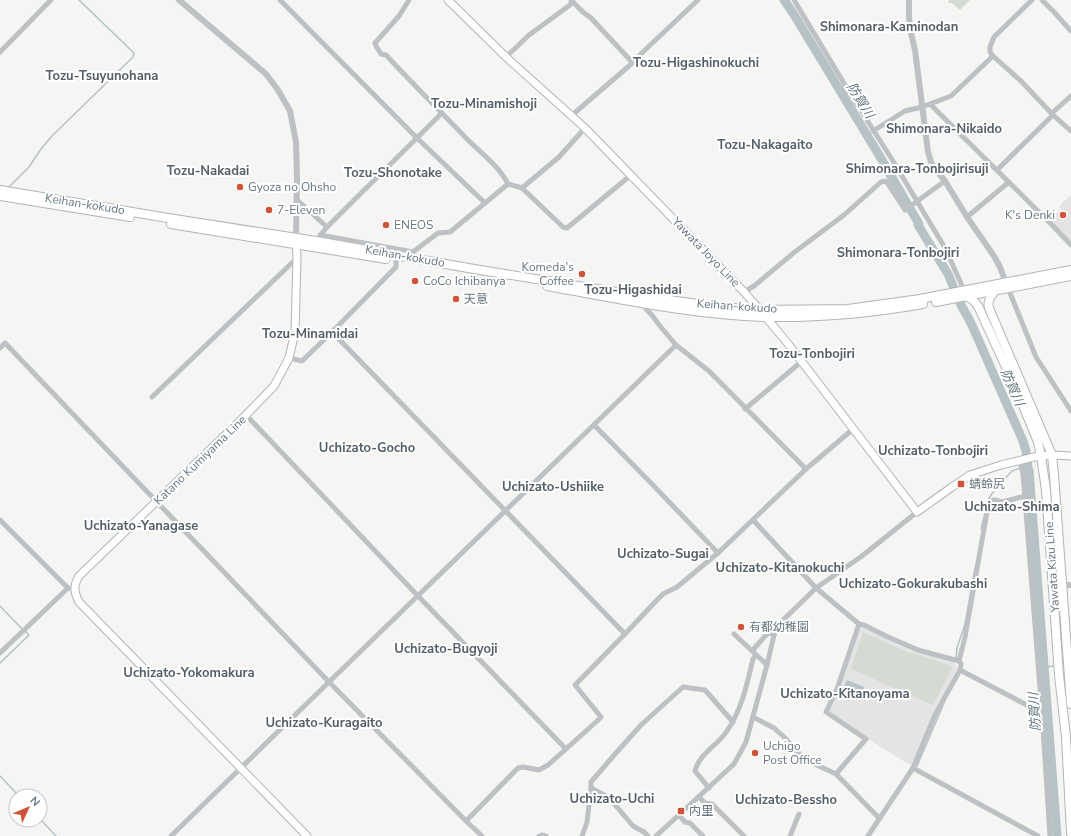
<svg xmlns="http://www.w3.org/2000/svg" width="1071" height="836" font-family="'Nunito Sans','Noto Sans JP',sans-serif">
  <rect width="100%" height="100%" fill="#f5f5f3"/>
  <g fill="#e3e4e3">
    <polygon points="1071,195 1071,244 1049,220 1061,209 1059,206"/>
    <polygon points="862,626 952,661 957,666 957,669 927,728 912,766 868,739 828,711 858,630"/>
  </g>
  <g fill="#d5dad2">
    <polygon points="949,0 970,0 960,10 952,3 948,3"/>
    <polygon points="863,632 902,650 949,665 952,668 933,705 851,669"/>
  </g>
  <polygon fill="#b6c2c6" points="847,680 864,687 860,697 843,690"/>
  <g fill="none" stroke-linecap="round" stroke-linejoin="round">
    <g stroke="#b6c2c6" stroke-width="1.5">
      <polyline points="8,188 29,167 41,149 52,136 133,57 134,53 79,0"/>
      <polyline points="1024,467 1028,466"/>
      <path d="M986,505C987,497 1005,478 1011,472C1014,470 1017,469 1020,468"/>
      <polyline points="981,529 984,517"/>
      <polyline points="0,606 22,629"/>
      <polyline points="956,658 957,648 965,624 975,568"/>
      <polyline points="0,663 29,635 25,631"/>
      <polyline points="1044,667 1055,666"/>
      <polyline points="917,766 944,703"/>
      <polyline points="0,776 19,796"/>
      <polyline points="40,819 56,836"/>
    </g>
    <polyline stroke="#b6c2c6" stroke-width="9" points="784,0 793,13 879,155 919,224 918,225 948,274 961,305 971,323 1023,441 1026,451 1028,469 1029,470 1057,836"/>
    <g stroke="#b0b5b8" stroke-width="9">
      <g id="secondary">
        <polyline points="448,0 506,57 585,128 744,292 760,310 789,345 917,512 952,487 970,475 1001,465 1034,457 1052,455 1071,456"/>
        <path d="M296,240L297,258L295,332L289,358L274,386L246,415L79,576C73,586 74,592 79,602L307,836"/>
      </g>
    </g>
    <g stroke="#b1b5b8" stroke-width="10">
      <g id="primary">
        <path d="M995,291C991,296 987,301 989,308L1052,455L1054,475L1071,704"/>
        <polyline points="966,296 973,300 978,306 1017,391 1038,442 1041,456 1046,490 1059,675 1066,737 1071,833"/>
      </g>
    </g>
    <g stroke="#b1b4b7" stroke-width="10">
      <g id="trunk">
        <polyline points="0,190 168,218 316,241 474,269 647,297 720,307 760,310 848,309 920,299 1071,270"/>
        <polyline points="0,196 130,217"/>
        <polyline points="171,224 386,259"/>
        <path d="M547,286C620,299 693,315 766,317C819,318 871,313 923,304"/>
        <polyline points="936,302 1071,276"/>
      </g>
    </g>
    <g stroke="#bdc1c4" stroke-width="5">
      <polyline points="280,0 417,138 485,203"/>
      <path d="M409,0L399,16L375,43L376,46L381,54L386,55C412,83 440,111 467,139C481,153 499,166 508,184L522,188L563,227L567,228L631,175"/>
      <polyline points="571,0 583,12 591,18 632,62"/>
      <polyline points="794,0 851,95 893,161 945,248 964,290"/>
      <polyline points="1032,0 994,37 990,47 990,52 993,56 1021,81 1053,115 1071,131"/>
      <polyline points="1042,0 1054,12 1071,31"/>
      <polyline points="0,52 51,0"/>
      <polyline points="506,57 529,35 570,5 572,1"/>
      <polyline points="931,105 1053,226 1071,245"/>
      <polyline points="1052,113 1071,96"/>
      <polyline points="571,116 629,66 645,50 698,0"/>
      <polyline points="873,131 905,111 922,107 951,96 993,56"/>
      <polyline points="997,170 1053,115"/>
      <polyline points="522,188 559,157 585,128"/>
      <polyline points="297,200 327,227"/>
      <polyline points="967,217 1009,182"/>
      <polyline points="320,235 413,252 438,233 450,232 508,184"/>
      <polyline points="319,237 327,227 442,113"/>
      <polyline points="1008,288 1036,357 1071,411"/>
      <polyline points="744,292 754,286 796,251 844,215 881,182 886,181 905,210 945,181"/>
      <polyline points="646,304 646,309 651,314 660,326 676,345 709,371 806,469"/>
      <polyline points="332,332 625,634"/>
      <polyline points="0,348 5,343 329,682 466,821 482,836"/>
      <polyline points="289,358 302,361 332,332 396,267 396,260"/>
      <polyline points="152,397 297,258"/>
      <polyline points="745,409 801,362"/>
      <polyline points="246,415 418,596 566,749"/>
      <polyline points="594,425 650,482 718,553"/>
      <polyline points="1018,460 1021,465 1023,474 1042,713 1050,836"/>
      <polyline points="0,520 68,588"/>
      <polyline points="753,520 816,588 859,624 864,625 886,636 918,650 959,661"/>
      <polyline points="734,634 767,665"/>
      <polyline points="752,651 767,634 771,633 774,635"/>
      <polyline points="0,653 68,588 74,589"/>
      <polyline points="960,670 1042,713"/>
      <polyline points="753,717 774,728 784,737 804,759 836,774 879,818"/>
      <polyline points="913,768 1038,836"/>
      <polyline points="836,774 866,739 826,712 837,689 859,624"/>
      <polyline points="591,788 591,782 616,753 641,725 683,687 705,690 733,722"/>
      <path d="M709,788L695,771C699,754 718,745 727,731C742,709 747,684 753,659L756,655"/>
      <polyline points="699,797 705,803 712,804 744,836"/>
      <polyline points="679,815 685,822 690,823 703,836"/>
      <polyline points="466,821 518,768 523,767 539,770 548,765 596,722 601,717 575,685 625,634 657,600 663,594 677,587 718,553 806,469 853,429"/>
      <polyline points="171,836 329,682 676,345"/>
      <polyline points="539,836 542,835 546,836"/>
      <polyline points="582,836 587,822 591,788 606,796 611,800 633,826 644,832 648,836"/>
      <polyline points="656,836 734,764 746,742 767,665 774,635 779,624 816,588 862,556 917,512"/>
      <polyline points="790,836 799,814"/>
      <polyline points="868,836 913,768 935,715 960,670 961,664 959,661 965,637 988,506 991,501 995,500 1002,502 1025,496"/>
    </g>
    <g stroke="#bdc1c4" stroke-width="6">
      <polyline points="179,0 266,74 278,90 290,111 296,142 297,176 296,238"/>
      <polyline points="909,0 909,17 911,33 915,50 928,152 931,162 936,170 945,181 967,217 994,256 1000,267 1007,286"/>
      <polyline points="1059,583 1063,585 1071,585"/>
    </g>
    <use href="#secondary" stroke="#fff" stroke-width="7"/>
    <use href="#primary" stroke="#fff" stroke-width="8"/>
    <use href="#trunk" stroke="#fff" stroke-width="8"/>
  </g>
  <g fill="#cf5339" stroke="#fff" stroke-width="1.5">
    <circle cx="240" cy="187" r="4"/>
    <circle cx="269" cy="210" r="4"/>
    <circle cx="1063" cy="215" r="4"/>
    <circle cx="386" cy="225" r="4"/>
    <circle cx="582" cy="274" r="4"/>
    <circle cx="415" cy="281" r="4"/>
    <circle cx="456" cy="299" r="4"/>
    <rect x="957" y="480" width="8" height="8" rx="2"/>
    <circle cx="741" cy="627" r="4"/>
    <circle cx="755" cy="753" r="4"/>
    <rect x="677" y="807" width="8" height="8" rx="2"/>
  </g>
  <g text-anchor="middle" stroke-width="4" stroke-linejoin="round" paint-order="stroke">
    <g font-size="12" fill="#687780" stroke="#fff" text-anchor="start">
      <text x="248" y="191">Gyoza no Ohsho</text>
      <text x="277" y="214">7-Eleven</text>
      <text x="1055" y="219" text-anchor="end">K's Denki</text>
      <text x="394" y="229">ENEOS</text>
      <text x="574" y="271" text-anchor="end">Komeda's<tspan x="574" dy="14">Coffee</tspan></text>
      <text x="423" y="285">CoCo Ichibanya</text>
      <text x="464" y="303">天意</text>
      <text x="969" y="488">蜻蛉尻</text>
      <text x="749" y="631">有都幼稚園</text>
      <text x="763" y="750">Uchigo<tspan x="763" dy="14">Post Office</tspan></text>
      <text x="689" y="815">内里</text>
    </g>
    <g font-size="12" fill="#687780" stroke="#fff">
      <text transform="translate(85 204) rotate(9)" y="4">Keihan-kokudo</text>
      <text transform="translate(706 252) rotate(46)" y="4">Yawata Joyo Line</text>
      <text transform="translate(405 256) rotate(10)" y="4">Keihan-kokudo</text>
      <text transform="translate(737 306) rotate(4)" y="4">Keihan-kokudo</text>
      <text transform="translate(200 460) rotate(-44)" y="4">Katano Kumiyama Line</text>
      <text transform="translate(1052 567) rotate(-94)" y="4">Yawata Kizu Line</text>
    </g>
    <g font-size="13" font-weight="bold" fill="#555f66" stroke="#fff">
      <text x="889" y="31">Shimonara-Kaminodan</text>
      <text x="696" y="67">Tozu-Higashinokuchi</text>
      <text x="102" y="80">Tozu-Tsuyunohana</text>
      <text x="484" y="108">Tozu-Minamishoji</text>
      <text x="944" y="133">Shimonara-Nikaido</text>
      <text x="765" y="149">Tozu-Nakagaito</text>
      <text x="917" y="173">Shimonara-Tonbojirisuji</text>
      <text x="208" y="175">Tozu-Nakadai</text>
      <text x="393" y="177">Tozu-Shonotake</text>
      <text x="898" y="257">Shimonara-Tonbojiri</text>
      <text x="633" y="294">Tozu-Higashidai</text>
      <text x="310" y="338">Tozu-Minamidai</text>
      <text x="812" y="358">Tozu-Tonbojiri</text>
      <text x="367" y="452">Uchizato-Gocho</text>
      <text x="933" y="455">Uchizato-Tonbojiri</text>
      <text x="553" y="491">Uchizato-Ushiike</text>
      <text x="1012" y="511">Uchizato-Shima</text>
      <text x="141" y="530">Uchizato-Yanagase</text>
      <text x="663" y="558">Uchizato-Sugai</text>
      <text x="780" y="572">Uchizato-Kitanokuchi</text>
      <text x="913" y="588">Uchizato-Gokurakubashi</text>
      <text x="446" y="653">Uchizato-Bugyoji</text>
      <text x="189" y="677">Uchizato-Yokomakura</text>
      <text x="845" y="698">Uchizato-Kitanoyama</text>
      <text x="324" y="727">Uchizato-Kuragaito</text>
      <text x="612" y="803">Uchizato-Uchi</text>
      <text x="786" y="804">Uchizato-Bessho</text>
    </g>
    <g font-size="13" font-style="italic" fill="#63777d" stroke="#fff">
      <text transform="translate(861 100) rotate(58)" y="5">防賀川</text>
      <text transform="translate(1013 387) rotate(66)" y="5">防賀川</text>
      <text transform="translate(1034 712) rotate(-94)" y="5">防賀川</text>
    </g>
  </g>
  <g transform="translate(28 808) rotate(46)"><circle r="19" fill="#ffffff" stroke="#c3c9cc"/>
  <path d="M0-3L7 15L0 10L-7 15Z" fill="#cf5339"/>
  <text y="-6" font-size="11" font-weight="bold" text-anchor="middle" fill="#687780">N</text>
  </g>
</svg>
